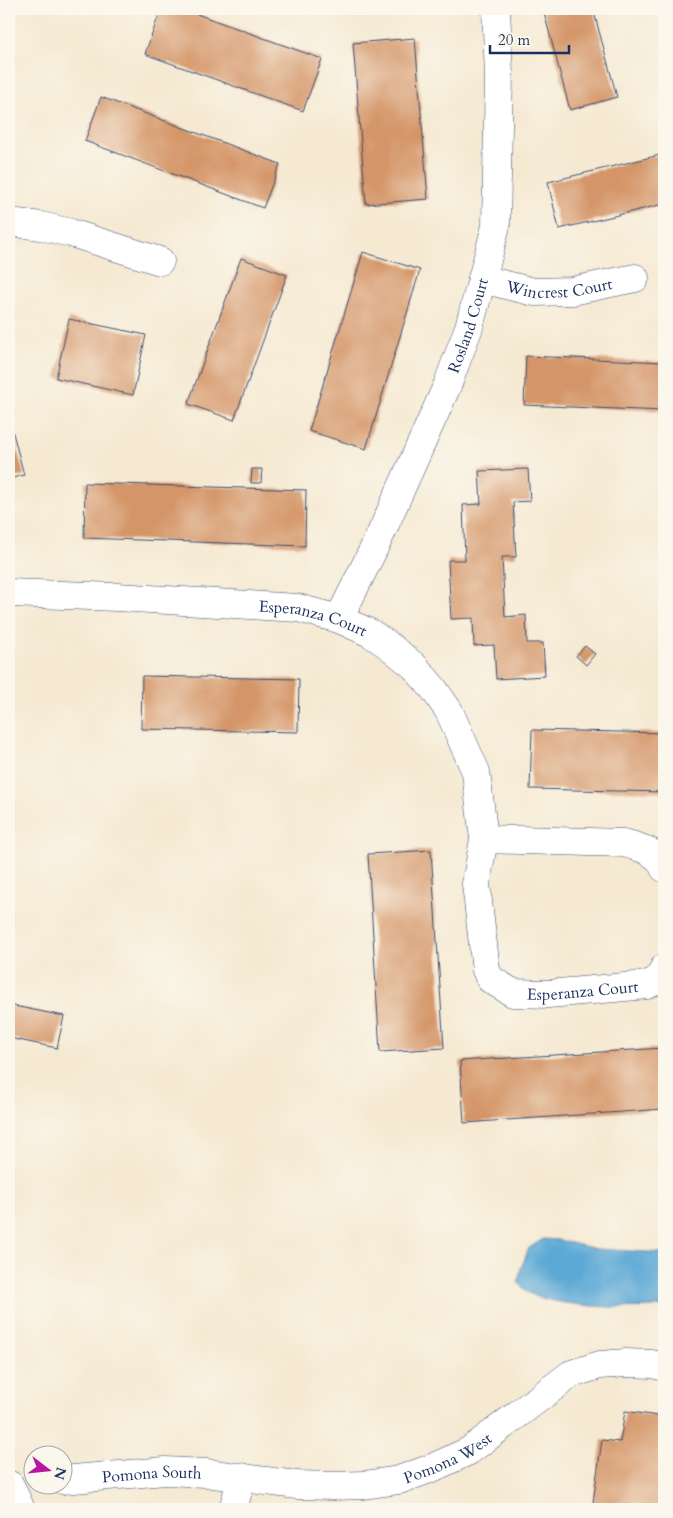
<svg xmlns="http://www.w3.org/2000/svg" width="673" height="1518" font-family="Cardo,serif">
  <rect width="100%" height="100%" fill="#fbf7ec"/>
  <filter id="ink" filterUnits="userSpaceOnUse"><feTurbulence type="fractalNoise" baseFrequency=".02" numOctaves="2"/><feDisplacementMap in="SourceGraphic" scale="10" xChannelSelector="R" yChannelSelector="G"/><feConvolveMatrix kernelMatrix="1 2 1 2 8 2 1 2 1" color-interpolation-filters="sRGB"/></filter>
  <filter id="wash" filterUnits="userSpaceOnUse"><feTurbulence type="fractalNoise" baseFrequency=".0096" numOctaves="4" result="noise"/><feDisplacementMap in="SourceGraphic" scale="20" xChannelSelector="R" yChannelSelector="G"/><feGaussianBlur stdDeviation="1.12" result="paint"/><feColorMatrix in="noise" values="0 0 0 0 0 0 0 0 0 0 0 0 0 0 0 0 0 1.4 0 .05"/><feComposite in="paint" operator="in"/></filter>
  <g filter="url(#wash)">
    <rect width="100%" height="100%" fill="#f5e9d2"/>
    <path fill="#5da9d6" stroke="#3c6c9a" d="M543,1239L559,1240L597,1249L664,1253V1306C635,1310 554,1307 529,1293C525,1291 521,1286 518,1282L521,1268L529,1248Z"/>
    <g id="blocks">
      <g fill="#d49567">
        <polygon points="161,9 183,9 322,59 303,111 145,54"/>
        <polygon points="543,9 593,9 617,97 570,110"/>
        <polygon points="415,38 428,199 366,204 353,43"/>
        <polygon points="101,97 280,164 263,208 85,141"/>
        <polygon points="664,154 664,204 559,229 548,182"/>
        <polygon points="363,252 420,270 366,449 309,431"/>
        <polygon points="241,258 287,275 234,420 188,404"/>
        <polygon points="69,319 146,335 133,395 56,378"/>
        <polygon points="526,356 664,362 664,411 524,405"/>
        <polygon points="9,418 24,475 9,479"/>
        <polygon points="252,469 262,469 261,483 251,483"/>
        <polygon points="528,469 530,501 513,502 516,557 502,557 505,617 526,615 527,643 543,643 545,676 496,679 494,645 474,646 473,618 451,619 448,560 465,560 463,505 481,504 479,471"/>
        <polygon points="85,483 306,490 305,546 84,538"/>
        <polygon points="585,646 595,654 586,665 576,656"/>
        <polygon points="142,676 299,679 298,732 141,729"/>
        <polygon points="532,730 664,733 664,792 530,789"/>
        <polygon points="431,850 444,1048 380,1052 368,854"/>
        <polygon points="9,1005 64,1016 57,1048 9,1038"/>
        <polygon points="664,1048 664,1109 464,1123 460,1061"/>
        <polygon points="625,1411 664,1417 664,1509 592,1509 602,1440 620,1442"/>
      </g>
    </g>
  </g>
  <g filter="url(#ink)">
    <use href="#blocks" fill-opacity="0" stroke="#3c4b6f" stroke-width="1"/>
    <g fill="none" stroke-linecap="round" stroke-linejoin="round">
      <g stroke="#3c4b6f" stroke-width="29">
        <g id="minor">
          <polyline points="9,222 41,226 71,233 160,261"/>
          <path id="s1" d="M482,279L534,292L572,291L635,278"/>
          <path id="s2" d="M9,593L117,597L298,608L339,619L370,633L388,645L414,666L433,688L449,711L476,772L484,839L476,884L486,970L490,979L513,993L548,994L647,985L659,979L664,968"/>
          <path id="s3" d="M339,619L378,540L447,386L469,327L482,279L496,226L499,74L496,9"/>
          <path d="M484,839L624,843C639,847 659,852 664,868"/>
          <path id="s4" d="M62,1480L165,1471L206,1473L297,1485L333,1486L364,1485L399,1480L432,1468L469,1451L571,1374L600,1365L626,1363L652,1364L664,1367"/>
          <polyline points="10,1485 21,1509"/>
          <polyline points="233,1509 242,1477"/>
        </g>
      </g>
      <use href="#minor" stroke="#fff" stroke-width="28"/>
    </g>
  </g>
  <g text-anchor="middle" stroke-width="4" stroke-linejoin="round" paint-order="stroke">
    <g font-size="16" fill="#1b2f5e" stroke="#fbf7ec">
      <text dy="6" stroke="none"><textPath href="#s1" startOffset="79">Wincrest Court</textPath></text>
      <text dy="6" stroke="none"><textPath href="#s3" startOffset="321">Rosland Court</textPath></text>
      <text dy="6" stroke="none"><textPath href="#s2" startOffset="306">Esperanza Court</textPath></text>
      <text dy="6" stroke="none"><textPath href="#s2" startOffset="851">Esperanza Court</textPath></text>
      <text dy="6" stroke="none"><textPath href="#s4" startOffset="392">Pomona West</textPath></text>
      <text dy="6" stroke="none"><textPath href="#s4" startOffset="90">Pomona South</textPath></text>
    </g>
  </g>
  <rect width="673" height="1518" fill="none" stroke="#fbf7ec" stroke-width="30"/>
  <g transform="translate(48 1470) rotate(106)"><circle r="24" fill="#fbf7ec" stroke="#a1a7b3"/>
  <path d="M0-4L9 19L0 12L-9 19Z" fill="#b5179e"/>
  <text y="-8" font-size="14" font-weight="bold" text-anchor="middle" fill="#1b2f5e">N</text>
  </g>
  <path d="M490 45v8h79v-8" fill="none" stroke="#1b2f5e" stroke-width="2.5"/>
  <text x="498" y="45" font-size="15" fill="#1b2f5e" stroke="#fbf7ec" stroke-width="4" paint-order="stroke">20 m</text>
</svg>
